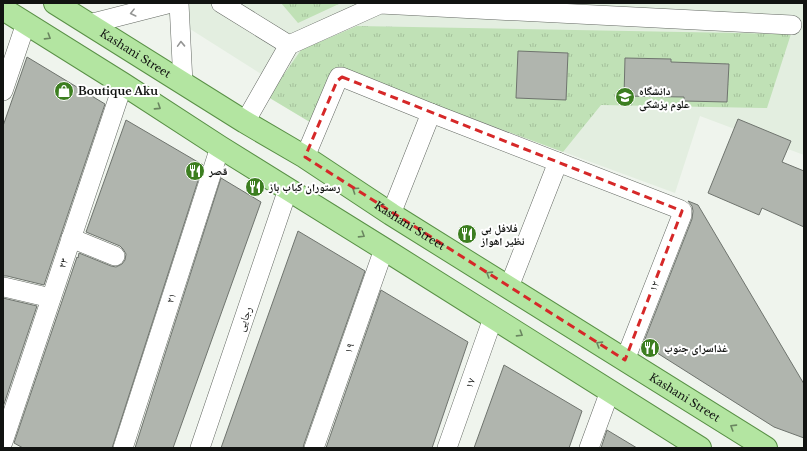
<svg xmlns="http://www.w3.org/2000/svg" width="807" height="451" font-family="'Libre Baskerville','Noto Naskh Arabic',serif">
  <defs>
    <pattern id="grass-tufts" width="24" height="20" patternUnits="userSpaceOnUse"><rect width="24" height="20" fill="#c0e1b6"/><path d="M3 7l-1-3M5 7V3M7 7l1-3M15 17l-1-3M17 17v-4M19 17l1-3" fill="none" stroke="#a4c09b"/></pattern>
  </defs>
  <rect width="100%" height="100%" fill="#eff4ed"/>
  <polygon fill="#e3eee0" points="149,3 804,3 804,155 700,116 675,193 335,68 318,110"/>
  <g fill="url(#grass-tufts)">
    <polygon points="281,3 341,3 298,23"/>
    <polygon points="357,26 791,34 767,108 601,105 563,152 335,68 313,124 268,97 301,50"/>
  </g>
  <g fill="#b0b5ae" stroke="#6f746e">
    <polygon points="518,51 568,53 566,100 516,98"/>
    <polygon points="27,57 105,104 44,285 7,276 3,276 3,126"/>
    <polygon points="625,58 671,59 671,62 729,64 727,102 684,101 684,97 624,96"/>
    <polygon points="738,119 791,141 782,162 804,171 804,227 762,208 759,215 708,193"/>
    <polygon points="126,120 203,165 113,445 112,448 23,448 14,443 77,257 78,258 79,253 111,266 116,267 122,264 125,260 126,254 123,249 120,246 86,232"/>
    <polygon points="221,178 261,202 173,448 135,448"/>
    <polygon points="688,201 698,205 804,384 804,438 774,427 643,344 692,219 693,211 692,206"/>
    <polygon points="298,231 365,271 304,444 303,448 221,448"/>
    <polygon points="381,290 468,342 432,448 326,448"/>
    <polygon points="3,298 37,306 3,407"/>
    <polygon points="504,365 582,411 569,448 474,448"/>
    <polygon points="607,430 637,448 601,448"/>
  </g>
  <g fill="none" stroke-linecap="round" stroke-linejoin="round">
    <g stroke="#646963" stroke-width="20">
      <g id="minor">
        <polyline points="179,3 183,83"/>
        <polyline points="221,3 289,45"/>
        <polyline points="89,24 171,3"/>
        <polyline points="3,91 26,23"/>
        <polyline points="245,122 289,45 380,4 792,25"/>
        <polyline points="305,157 337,81 339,77 342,77 431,113 679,209 682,211 682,215 625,360"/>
        <polyline points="391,214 431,113"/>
        <polyline points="71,238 115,256"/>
        <polyline points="4,287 51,298"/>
        <polyline points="509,287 558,162"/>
        <polyline points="3,442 123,84"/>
        <polyline points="123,448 220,147"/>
        <polyline points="200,448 288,189"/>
        <polyline points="314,448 384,249"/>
        <polyline points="447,448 493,318"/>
        <polyline points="589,448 610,391"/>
      </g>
    </g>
    <g stroke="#599046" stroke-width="24">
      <g id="major">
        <path id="s1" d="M55,3L245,122L305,157L391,214L766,448"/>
        <polyline points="3,9 123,84 220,147 384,249 700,448"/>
      </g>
    </g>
    <use href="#minor" stroke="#fff" stroke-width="19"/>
    <use href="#major" stroke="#b3e5a1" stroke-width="22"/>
  </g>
  <defs><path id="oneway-chevron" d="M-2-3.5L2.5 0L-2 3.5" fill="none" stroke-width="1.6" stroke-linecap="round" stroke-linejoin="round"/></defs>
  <g stroke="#949594">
    <use href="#oneway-chevron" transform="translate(133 13) rotate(166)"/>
    <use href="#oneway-chevron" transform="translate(181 44) rotate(-92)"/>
  </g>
  <g stroke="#6a8660">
    <use href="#oneway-chevron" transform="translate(48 37) rotate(32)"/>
    <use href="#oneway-chevron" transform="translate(158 107) rotate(33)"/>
    <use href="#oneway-chevron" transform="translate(355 190) rotate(-146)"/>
    <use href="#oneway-chevron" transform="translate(362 235) rotate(32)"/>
    <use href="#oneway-chevron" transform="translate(489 274) rotate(-148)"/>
    <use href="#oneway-chevron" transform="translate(520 334) rotate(32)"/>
    <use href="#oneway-chevron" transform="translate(599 344) rotate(-148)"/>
    <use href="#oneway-chevron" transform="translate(733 427) rotate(-148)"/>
  </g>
  <path fill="none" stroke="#d62828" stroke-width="3" stroke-dasharray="8 5" stroke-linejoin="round" d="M342,77L682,211L625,360L305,157L337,81Z"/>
  <defs>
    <g id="shop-disc" transform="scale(1)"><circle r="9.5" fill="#3c7e20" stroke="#fff"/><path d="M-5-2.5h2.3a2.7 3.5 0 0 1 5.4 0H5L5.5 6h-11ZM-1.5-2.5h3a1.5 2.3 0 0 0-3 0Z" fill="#fff"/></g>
    <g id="university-disc" transform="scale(1)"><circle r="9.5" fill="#3c7e20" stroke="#fff"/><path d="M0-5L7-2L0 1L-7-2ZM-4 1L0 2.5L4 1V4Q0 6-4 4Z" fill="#fff"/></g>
    <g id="restaurant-disc" transform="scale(1)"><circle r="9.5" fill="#3c7e20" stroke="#fff"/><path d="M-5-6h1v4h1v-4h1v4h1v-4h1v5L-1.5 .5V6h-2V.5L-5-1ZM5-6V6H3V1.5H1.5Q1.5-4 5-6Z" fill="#fff"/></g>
  </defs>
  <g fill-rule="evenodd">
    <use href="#shop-disc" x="64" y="91"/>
    <use href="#university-disc" x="625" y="97"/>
    <use href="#restaurant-disc" x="195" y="171"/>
    <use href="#restaurant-disc" x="255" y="187"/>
    <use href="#restaurant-disc" x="467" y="234"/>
    <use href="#restaurant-disc" x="650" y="348"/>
  </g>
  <g text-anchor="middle" stroke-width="4" stroke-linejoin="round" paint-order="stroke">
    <g font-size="11" fill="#111311" stroke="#fff">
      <text dy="4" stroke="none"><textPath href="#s1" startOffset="95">Kashani Street</textPath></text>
      <text dy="4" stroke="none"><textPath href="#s1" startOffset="419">Kashani Street</textPath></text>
      <text transform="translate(63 263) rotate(-71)" y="4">۲۳</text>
      <text transform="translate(654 286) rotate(-69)" y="4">۱۲</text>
      <text transform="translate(171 298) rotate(-72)" y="4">۲۱</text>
      <text transform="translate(244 319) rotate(-71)" y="4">رجایی</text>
      <text transform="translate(349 348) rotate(-71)" y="4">۱۹</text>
      <text transform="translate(470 383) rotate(-70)" y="4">۱۷</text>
      <text dy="4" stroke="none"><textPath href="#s1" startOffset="743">Kashani Street</textPath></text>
    </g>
    <g font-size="11" font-weight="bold" fill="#111311" stroke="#fff" text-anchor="start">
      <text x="78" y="95">Boutique Aku</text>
      <text x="639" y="95">دانشگاه<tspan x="639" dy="13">علوم پزشکی</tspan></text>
      <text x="209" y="175">قصر</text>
      <text x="269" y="191">رستوران کباب باز</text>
      <text x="481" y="232">فلافل بی<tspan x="481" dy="13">نظیر اهواز</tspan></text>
      <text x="664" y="352">غذاسرای جنوب</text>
    </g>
  </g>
  <rect width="807" height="451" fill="none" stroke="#111311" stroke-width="8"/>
</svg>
